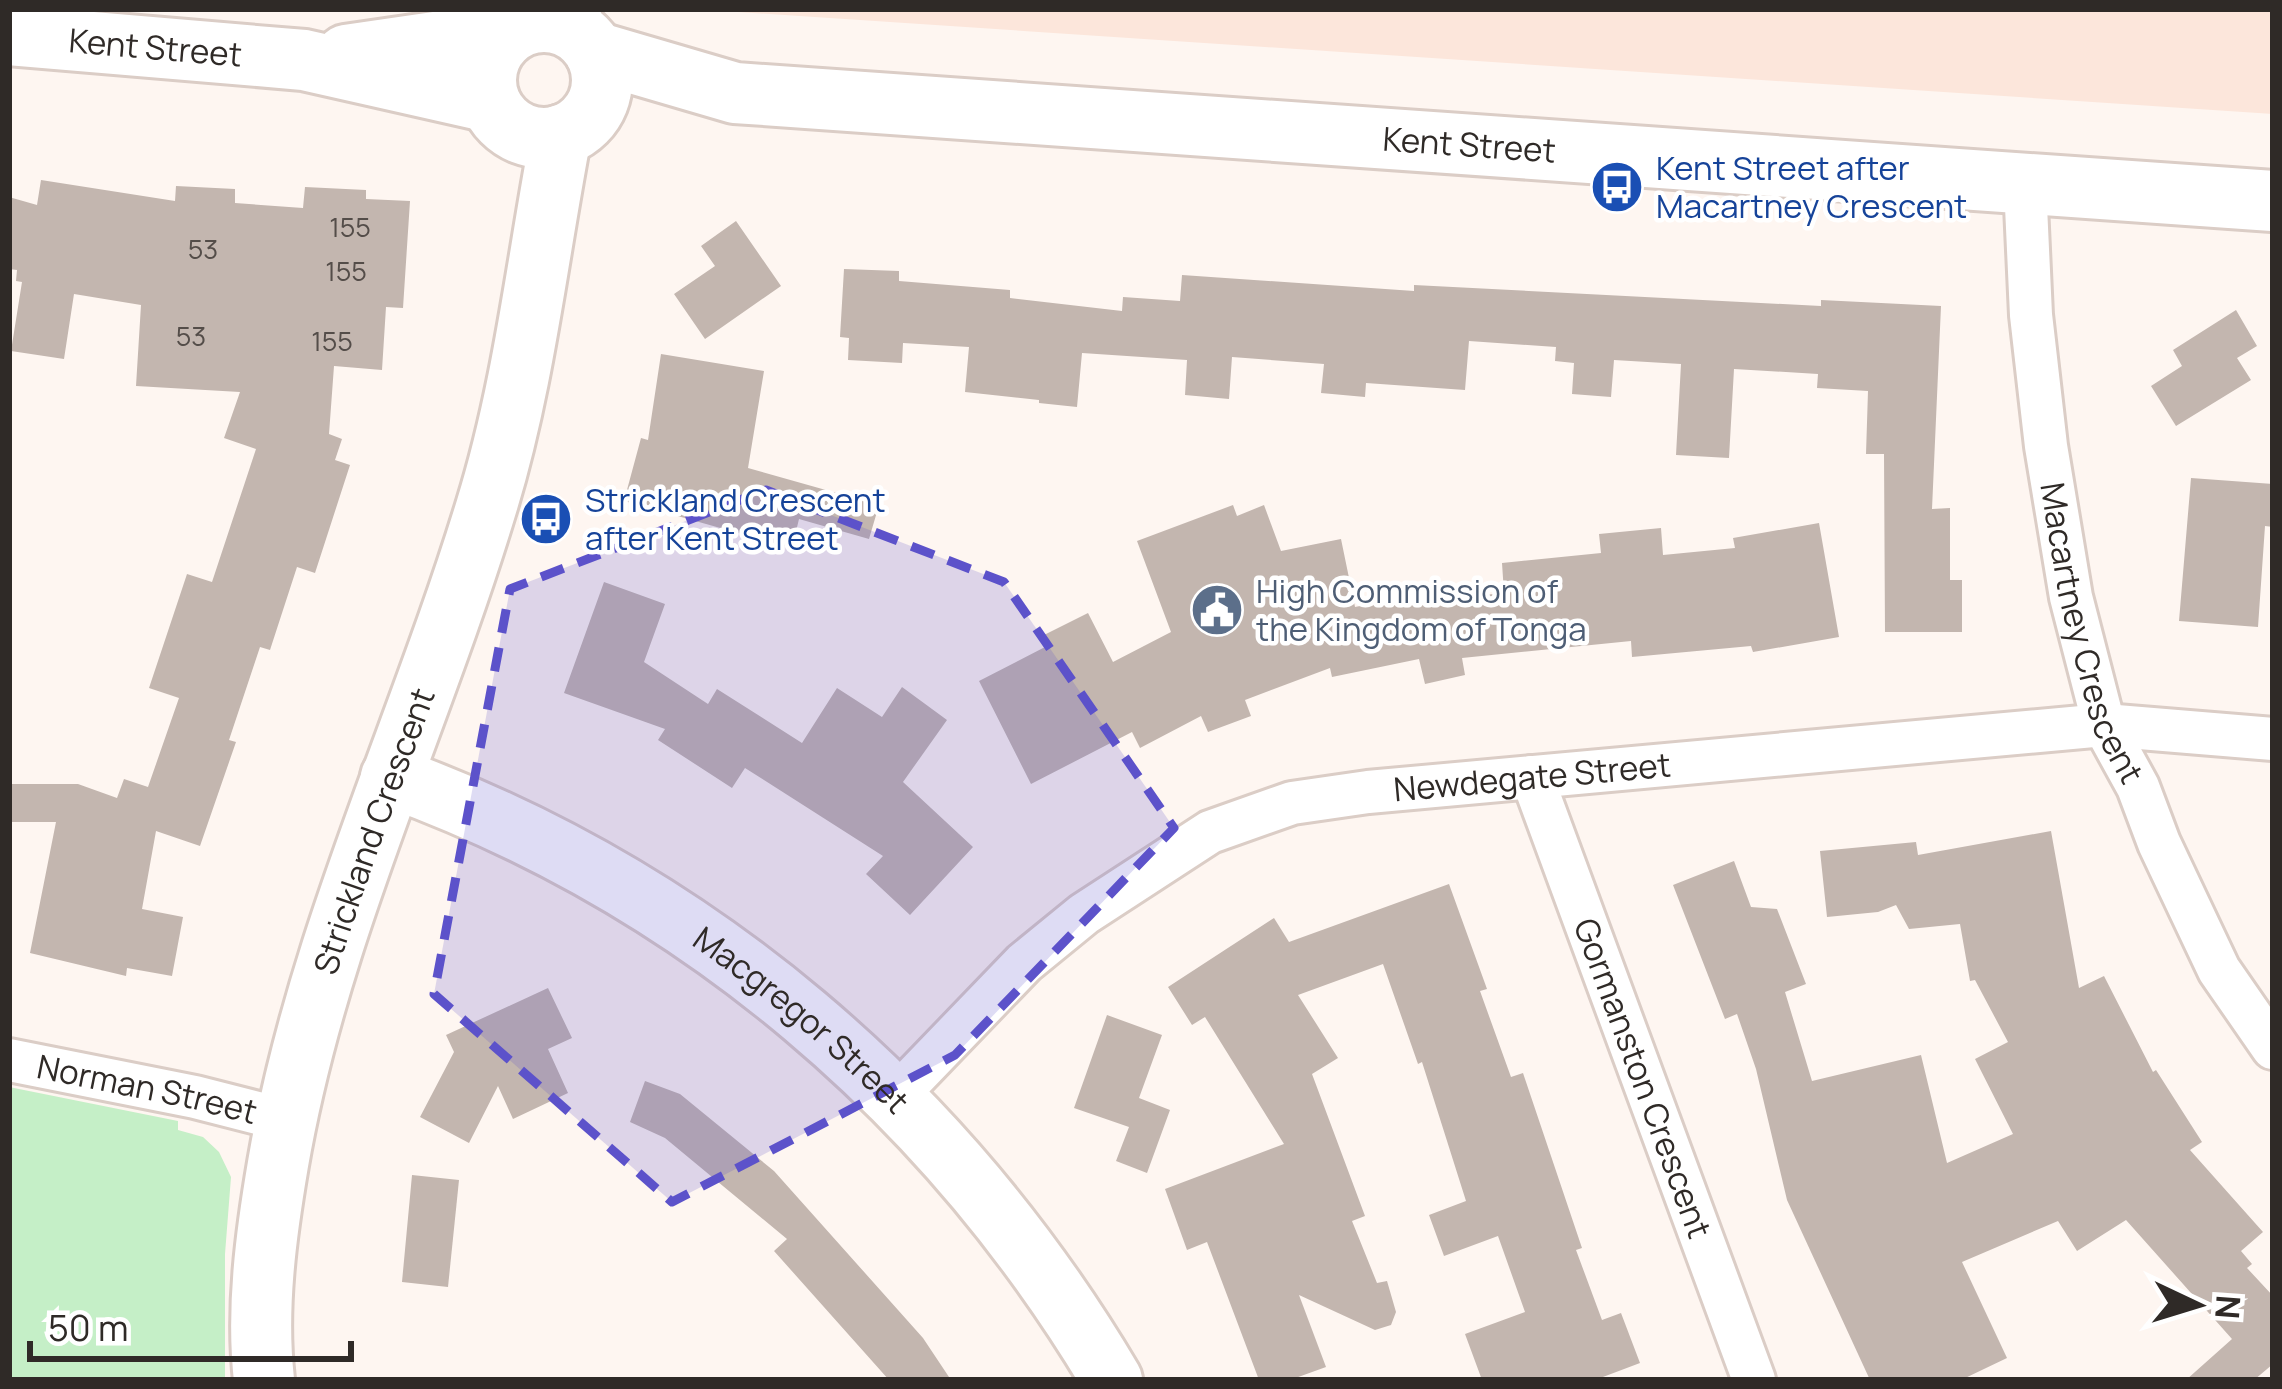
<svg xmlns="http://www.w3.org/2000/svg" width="2282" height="1389" font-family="Manrope,sans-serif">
  <rect width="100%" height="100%" fill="#fef6f1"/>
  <polygon fill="#fce6db" points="692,9 2273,9 2273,114 693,9"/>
  <polygon fill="#c5efc7" points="9,1087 178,1121 178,1130 203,1137 219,1152 231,1177 225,1254 225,1380 9,1380"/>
  <g fill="#c3b6af">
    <polygon points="41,180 175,201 176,186 235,189 235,203 303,208 305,187 366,190 366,199 410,201 403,308 386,307 382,370 334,366 329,434 342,439 335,460 350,465 315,573 297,567 270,650 260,647 229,740 236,742 200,846 156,831 142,909 183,917 172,976 127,968 126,976 30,953 56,822 9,822 9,784 78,784 117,798 124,779 148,787 179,698 149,688 187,574 212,582 256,449 224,438 240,392 136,386 141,305 74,294 64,359 11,351 22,282 16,281 17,270 9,269 9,197 37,205"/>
    <polygon points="736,221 781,286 705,339 674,294 715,266 701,246"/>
    <polygon points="844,269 899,271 899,281 1010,290 1010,298 1122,311 1123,297 1180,301 1182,275 1414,291 1414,285 1821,306 1821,300 1941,306 1932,509 1950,508 1950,580 1962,580 1962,632 1885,632 1884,454 1866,454 1868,391 1817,388 1818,374 1734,369 1729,458 1676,455 1681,364 1614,360 1611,397 1572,394 1574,363 1555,361 1556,347 1469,341 1465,390 1366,383 1365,397 1321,393 1324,364 1232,357 1229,399 1185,395 1187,360 1082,353 1077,407 1039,403 1039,400 965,392 969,347 903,343 902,363 848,360 849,338 840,337"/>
    <polygon points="2236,310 2257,346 2237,358 2251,380 2176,426 2151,386 2182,366 2173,350"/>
    <polygon points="661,354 764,371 748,468 879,505 869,539 799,519 792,548 624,501 641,438 648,440"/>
    <polygon points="2191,478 2273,484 2273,527 2265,526 2258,627 2179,621"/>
    <polygon points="1233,505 1237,516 1264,505 1281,551 1341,539 1355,607 1420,594 1421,601 1504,593 1502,563 1601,553 1599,534 1661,528 1663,555 1735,548 1733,538 1819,523 1839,637 1753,652 1751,646 1632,657 1631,641 1462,658 1465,675 1425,684 1419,659 1332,677 1330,668 1245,700 1251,716 1208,732 1201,716 1140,748 1132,732 1031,784 979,681 1045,647 1040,637 1088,613 1113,662 1171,632 1137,541"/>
    <polygon points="604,582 665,604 644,662 708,704 717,689 802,743 837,688 882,717 902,687 947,720 903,782 973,847 910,915 866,874 883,856 745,768 732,788 658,740 665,729 564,693"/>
    <polygon points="2051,831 2079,988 2104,976 2153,1072 2156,1070 2202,1142 2190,1150 2263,1232 2241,1251 2252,1264 2247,1268 2273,1296 2273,1364 2254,1380 2186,1380 2232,1339 2126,1220 2077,1251 2058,1221 1962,1262 2007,1358 1961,1380 1870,1380 1787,1200 1756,1069 1737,1014 1725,1019 1673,885 1734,861 1751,907 1777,909 1806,984 1785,992 1812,1081 1921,1055 1947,1163 2013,1134 1975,1059 2008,1042 1975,980 1970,981 1960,924 1909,929 1896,905 1878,912 1827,917 1820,851 1916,842 1918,855"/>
    <polygon points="1449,884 1487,989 1480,991 1511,1077 1523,1073 1582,1248 1576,1250 1602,1320 1621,1313 1640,1363 1595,1380 1482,1380 1465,1334 1525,1312 1498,1236 1444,1256 1429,1215 1466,1201 1422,1062 1418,1064 1383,964 1298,995 1338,1058 1312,1074 1365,1216 1352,1221 1377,1283 1387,1281 1396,1312 1391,1325 1375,1330 1299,1295 1326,1367 1290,1380 1259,1380 1207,1242 1187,1250 1165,1189 1284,1144 1205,1017 1192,1025 1168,987 1274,918 1289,942"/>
    <polygon points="548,988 572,1038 548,1049 568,1093 513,1119 498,1086 469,1143 420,1117 454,1052 446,1035"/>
    <polygon points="1107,1015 1162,1035 1139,1098 1170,1110 1147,1173 1116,1161 1129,1127 1074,1108"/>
    <polygon points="645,1081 680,1094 774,1171 923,1338 951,1380 889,1380 774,1251 787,1239 665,1138 630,1122"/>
    <polygon points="412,1175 459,1180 448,1287 402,1282"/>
  </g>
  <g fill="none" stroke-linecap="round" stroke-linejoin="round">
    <g stroke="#dbcdc6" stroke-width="48">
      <g id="street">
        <polyline points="579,9 583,36"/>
        <path id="s1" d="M2025,184L2031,315L2046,446L2071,597L2104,725L2138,787L2159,843L2219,970L2273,1048"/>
        <path id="s2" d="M1532,777L1754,1380"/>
        <path id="s3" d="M9,1060L195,1097L285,1120"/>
        <path id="s4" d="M896,1096L1024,963L1084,914L1210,832L1292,803L1368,792L2104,725L2273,739"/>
      </g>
    </g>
    <g stroke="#dbcdc6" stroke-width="66">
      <g id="secondary">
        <circle cx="544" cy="80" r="58"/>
        <path id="s5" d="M9,35L304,60L490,102"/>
        <path id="s6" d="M595,52L735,93L2273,201"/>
        <polyline points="346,55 511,31"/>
        <path id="s7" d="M391,777C697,888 947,1102 1112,1380"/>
        <path id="s8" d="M264,1380C256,1309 266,1234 278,1164C317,936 419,728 486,508C524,386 537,260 561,135"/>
      </g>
    </g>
    <use href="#street" stroke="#fff" stroke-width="42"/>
    <use href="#secondary" stroke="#fff" stroke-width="60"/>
  </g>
  <path fill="#5c52ca" fill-opacity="0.2" stroke="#5c52ca" stroke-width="9" stroke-dasharray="24 15" stroke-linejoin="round" d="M766,490L1004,582L1174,828L955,1055L672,1202L434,994L510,589Z"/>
  <defs>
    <g id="bus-disc" transform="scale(2.7)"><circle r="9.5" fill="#1a4fb4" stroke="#fff"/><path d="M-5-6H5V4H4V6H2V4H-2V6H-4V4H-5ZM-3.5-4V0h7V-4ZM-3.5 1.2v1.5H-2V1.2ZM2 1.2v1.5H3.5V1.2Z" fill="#fff"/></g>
    <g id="civic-disc" transform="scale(2.7)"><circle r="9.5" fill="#5c6f8a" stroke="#fff"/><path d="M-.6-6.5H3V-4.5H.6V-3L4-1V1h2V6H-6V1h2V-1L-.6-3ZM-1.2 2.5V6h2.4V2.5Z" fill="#fff"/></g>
  </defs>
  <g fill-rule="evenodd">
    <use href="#bus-disc" x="1617" y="187"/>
    <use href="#bus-disc" x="546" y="519"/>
    <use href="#civic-disc" x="1217" y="610"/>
  </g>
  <g text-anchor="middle" stroke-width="9" stroke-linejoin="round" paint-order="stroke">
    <g font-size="27" fill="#544d49">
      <text x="350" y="237">155</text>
      <text x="203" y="259">53</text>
      <text x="346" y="281">155</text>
      <text x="191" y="346">53</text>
      <text x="332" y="351">155</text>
    </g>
    <g font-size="33" fill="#2f2a27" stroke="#fff">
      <text dy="12" stroke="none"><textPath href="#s5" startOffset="147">Kent Street</textPath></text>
      <text dy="12" stroke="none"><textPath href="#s6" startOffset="882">Kent Street</textPath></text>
      <text dy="12" stroke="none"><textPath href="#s1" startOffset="456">Macartney Crescent</textPath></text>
      <text dy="12" stroke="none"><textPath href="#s4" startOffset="741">Newdegate Street</textPath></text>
      <text dy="12" stroke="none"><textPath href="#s8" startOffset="564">Strickland Crescent</textPath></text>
      <text dy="12" stroke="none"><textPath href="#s7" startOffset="480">Macgregor Street</textPath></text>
      <text dy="12" stroke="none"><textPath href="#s2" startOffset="321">Gormanston Crescent</textPath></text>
      <text dy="12" stroke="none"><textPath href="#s3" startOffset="141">Norman Street</textPath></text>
    </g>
    <g font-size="33" fill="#164399" stroke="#fff" text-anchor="start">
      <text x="1656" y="180">Kent Street after<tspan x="1656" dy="38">Macartney Crescent</tspan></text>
      <text x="585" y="512">Strickland Crescent<tspan x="585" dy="38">after Kent Street</tspan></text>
    </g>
    <g font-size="33" fill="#4e5e75" stroke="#fff" text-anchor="start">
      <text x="1256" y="603">High Commission of<tspan x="1256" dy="38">the Kingdom of Tonga</tspan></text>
    </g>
  </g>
  <rect width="2282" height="1389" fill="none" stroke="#2f2a27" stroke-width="24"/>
  <g transform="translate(2198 1305) rotate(94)" stroke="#ffffff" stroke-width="9" paint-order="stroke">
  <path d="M0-9L21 45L0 30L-21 45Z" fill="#2f2a27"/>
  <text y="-18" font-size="33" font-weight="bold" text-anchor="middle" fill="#2f2a27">N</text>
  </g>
  <path d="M30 1341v18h321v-18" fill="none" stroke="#2f2a27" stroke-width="6"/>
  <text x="48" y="1341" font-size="36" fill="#2f2a27" stroke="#ffffff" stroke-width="9" paint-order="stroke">50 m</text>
</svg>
